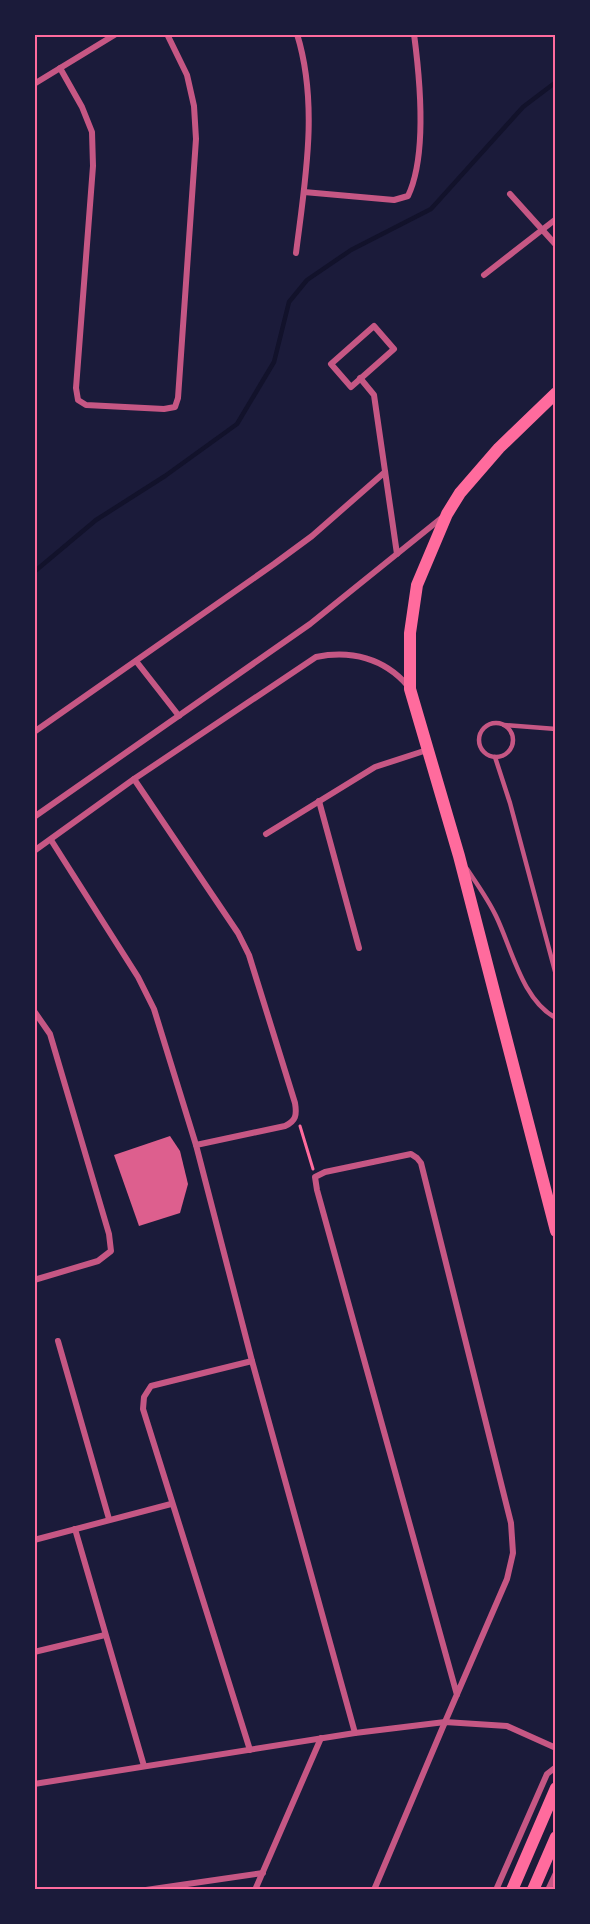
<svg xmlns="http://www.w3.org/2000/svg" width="590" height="1924" font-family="Commissioner,sans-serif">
  <rect width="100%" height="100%" fill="#1b1b3a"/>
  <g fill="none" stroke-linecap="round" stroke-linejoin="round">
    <polyline stroke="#12122b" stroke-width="4.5" points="34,572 96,520 165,476 237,424 274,362 289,302 307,280 351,250 431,209 523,107 556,82"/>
  </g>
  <polygon fill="#dd5f8e" points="170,1136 180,1151 188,1184 180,1213 139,1226 114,1155"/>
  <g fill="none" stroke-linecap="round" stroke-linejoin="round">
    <polyline stroke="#ff6b9d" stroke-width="3" points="300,1126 313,1169"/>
    <g stroke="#c65784" stroke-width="4.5">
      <circle cx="496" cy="740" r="17"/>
      <polyline points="504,725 556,729"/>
      <polyline points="495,757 510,803 556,975"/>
      <path d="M467,869C477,884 488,899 496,916C512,949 522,1000 556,1018"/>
    </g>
    <g stroke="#c65784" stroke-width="6">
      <polyline points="60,68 82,107 92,132 93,166 76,388 78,400 86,405 164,409 175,407 178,398 196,139 194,106 187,75 167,34"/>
      <polyline points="34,84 116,34"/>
      <path d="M304,192L394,200L408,196C427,156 420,79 414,34"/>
      <polyline points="510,194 556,245"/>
      <path d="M296,253C305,181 319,105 297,34"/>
      <polyline points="484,275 556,219"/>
      <polygon points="374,326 394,349 351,387 331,364"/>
      <polyline points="360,378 374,395 397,554"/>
      <polyline points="136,661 179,716"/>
      <polyline points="34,732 274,564 312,536 385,472"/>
      <path d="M134,779L238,933L249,955L295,1103C297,1115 296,1121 285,1126L196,1145"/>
      <polyline points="319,801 359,948"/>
      <polyline points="34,817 310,624 444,516"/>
      <polyline points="266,834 375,767 427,750"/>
      <polyline points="51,840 138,977 154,1009 196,1145 252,1361 355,1733"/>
      <path d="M34,851L134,779L316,657C351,650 384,658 408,686"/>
      <polyline points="34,1011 50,1034 109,1234 111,1251 98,1261 34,1280"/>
      <polyline points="58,1341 109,1519"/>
      <polyline points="75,1529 144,1766"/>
      <polyline points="34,1540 171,1504"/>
      <polyline points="34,1652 105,1635"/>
      <polyline points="250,1750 143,1409 144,1397 151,1386 252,1361"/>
      <polyline points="34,1784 355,1733 445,1722 507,1726 556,1748"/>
      <polyline points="146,1890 263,1873"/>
      <polyline points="255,1890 321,1738"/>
      <polyline points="374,1890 445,1722 507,1579 513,1553 511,1523 421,1163 417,1158 411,1154 325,1172 315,1177 317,1190 457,1695"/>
      <polyline points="496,1890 547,1774 556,1767"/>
      <polyline points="548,1890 556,1873"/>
    </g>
    <g stroke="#ff6b9d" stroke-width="12">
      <polyline points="556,393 499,448 460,493 447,514 417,585 410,633 410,689 459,856 556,1231"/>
      <polyline points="512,1890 556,1788"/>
      <polyline points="533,1890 556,1837"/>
    </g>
  </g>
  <rect width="590" height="1924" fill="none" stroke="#1b1b3a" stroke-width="72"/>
  <rect x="36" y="36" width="518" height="1852" fill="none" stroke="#ff6b9d" stroke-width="2"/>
</svg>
